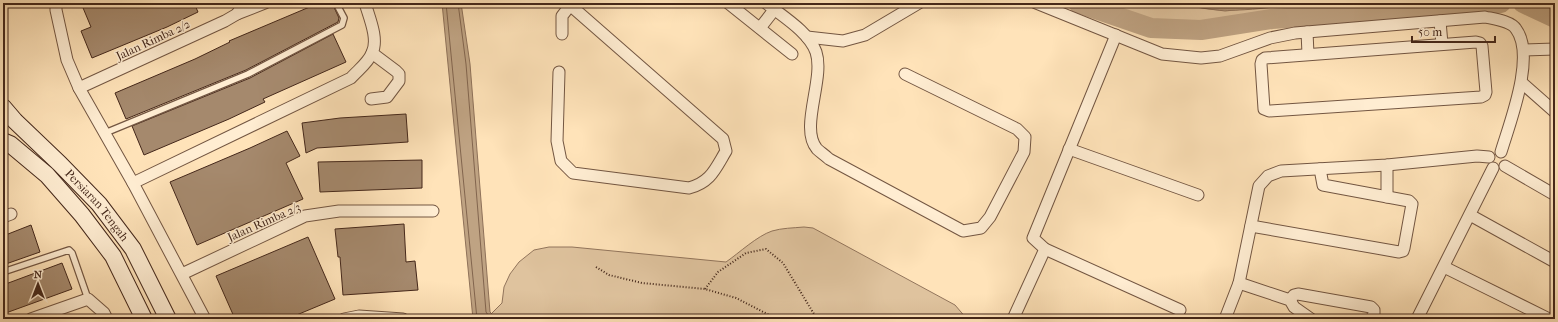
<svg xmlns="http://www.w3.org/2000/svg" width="1558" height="322" font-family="'IM FELL French Canon',serif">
  <rect width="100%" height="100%" fill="#ffe3b9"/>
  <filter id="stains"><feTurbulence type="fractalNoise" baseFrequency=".005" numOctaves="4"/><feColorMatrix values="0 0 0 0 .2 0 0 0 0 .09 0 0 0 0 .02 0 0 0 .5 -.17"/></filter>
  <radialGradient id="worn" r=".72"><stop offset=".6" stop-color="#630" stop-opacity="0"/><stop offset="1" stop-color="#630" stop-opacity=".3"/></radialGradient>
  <g fill="#dfc39e" stroke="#92755c">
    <polygon points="1078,3 1189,3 1195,7 1225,11 1303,3 1501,3 1272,19 1201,30 1151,28"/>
    <polygon points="1523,3 1555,3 1555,18"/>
    <path d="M804,227L813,228L955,305L967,319H486L502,303L504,287L510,274L519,262L534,250L549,247H572L726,262C739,253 757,236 772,231C782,228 793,228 804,227Z"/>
  </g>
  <g fill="#bfa383" stroke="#8e7159">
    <polygon points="442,3 461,3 470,64 490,312 497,319 473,319"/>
    <path d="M1189,3H1303C1277,7 1210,17 1189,3Z"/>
  </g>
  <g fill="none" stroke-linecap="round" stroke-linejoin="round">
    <g stroke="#82654e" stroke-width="1">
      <polyline points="446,3 477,319"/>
      <polyline points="458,3 466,64 486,312 491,319"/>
      <polyline points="1196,3 1225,7 1266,3"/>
    </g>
    <g stroke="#bfa383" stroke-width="20">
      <polyline points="1078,3 1151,28 1201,30 1272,19 1501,3"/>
      <polyline points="1523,3 1555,18"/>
    </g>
  </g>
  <g fill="#a5896d" stroke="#44271a">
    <polygon points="81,3 194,3 198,12 167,27 92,58 81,31 91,27"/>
    <polygon points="319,3 332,3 339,18 338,22 246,70 126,119 115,93 195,59 230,42 229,41"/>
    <polygon points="333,34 346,62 263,99 265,102 229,119 144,155 132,126 250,78"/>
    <polygon points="406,114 408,142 317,148 306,153 302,123 340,118"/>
    <polygon points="287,131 300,156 286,163 303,199 197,245 170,182 250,148"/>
    <polygon points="422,160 422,188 320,192 318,162"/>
    <polygon points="404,224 406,262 415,261 418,290 343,295 340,257 338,257 335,229"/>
    <polygon points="31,225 40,252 3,265 3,236"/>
    <polygon points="308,237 335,299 287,319 235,319 216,276"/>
    <polygon points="62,263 72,289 3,314 3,285"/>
  </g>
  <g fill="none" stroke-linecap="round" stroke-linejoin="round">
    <g stroke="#735642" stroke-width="8">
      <g id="lane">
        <polyline points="105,133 248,74 342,25 344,18 336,3"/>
        <polyline points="3,272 69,250 72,253 88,299"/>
      </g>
    </g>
    <g stroke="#735642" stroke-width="13">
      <g id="street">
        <polyline points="56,3 56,10 67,60 79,88 133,183 205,319"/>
        <polyline points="728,3 792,54"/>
        <path d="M766,3C782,16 809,32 816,52C825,79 799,128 817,149C820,152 825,155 829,159L963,231L981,228L990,217L1024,152L1025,137L1017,129L905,74"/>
        <path d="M1036,3L1162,54L1201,58L1220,56L1270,38L1295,33L1485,17C1494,19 1511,21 1516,29C1536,56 1510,122 1501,152"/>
        <polyline points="237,14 265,3"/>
        <polyline points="1440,21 1442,44"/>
        <polyline points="760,28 774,10"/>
        <polyline points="1307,32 1308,54"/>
        <polyline points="562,34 562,16 572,3"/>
        <polyline points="1116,35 1033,238 1045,249 1180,310"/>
        <polyline points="807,37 843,41 865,35 919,3"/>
        <polygon points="1476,42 1480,43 1482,46 1486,92 1485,95 1481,97 1269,111 1264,109 1261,64 1262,60 1265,58"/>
        <polyline points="1524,50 1555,49"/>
        <path d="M559,72L557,141L561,161L573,173L689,188C711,182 715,169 726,151L723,139L570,5"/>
        <polyline points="1522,83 1555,112"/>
        <polyline points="79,88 225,21 237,14 244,3"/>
        <polyline points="371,99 387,97 399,81 399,74 396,71 372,53"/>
        <polyline points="1069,149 1198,195"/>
        <polyline points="1505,166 1555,195"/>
        <path d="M133,183L351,78C358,70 368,63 372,53C379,39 369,17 365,3"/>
        <polyline points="1387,197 1387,165"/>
        <polyline points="1470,215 1555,262"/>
        <polyline points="3,217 11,214"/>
        <polyline points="1251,226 1399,252 1403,251 1404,248 1412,204 1409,201 1323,185 1320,169"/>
        <polyline points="1444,267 1549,319"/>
        <polyline points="182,274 305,216 339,211 433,211"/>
        <polyline points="1239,283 1290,300 1294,307 1311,319"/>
        <polyline points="1290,300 1294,295 1298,294 1371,307 1374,310 1374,314 1371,319"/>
        <polyline points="31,319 88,299 104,313 107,319"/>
        <polyline points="344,319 359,316 403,319"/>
        <polyline points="1013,319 1045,249"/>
        <polyline points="1225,319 1239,283 1259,186 1268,176 1281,171 1387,165 1477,156 1489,157"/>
        <polyline points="1417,319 1493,168"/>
      </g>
    </g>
    <g stroke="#44271a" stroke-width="18">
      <g id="secondary">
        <path id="s1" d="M3,107L15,121L60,164L99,204L133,249L168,319"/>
        <polyline points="3,141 10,144 47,175 82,215 113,256 144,319"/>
      </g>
    </g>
    <g stroke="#44271a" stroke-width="2" stroke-dasharray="1 2" stroke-linecap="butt">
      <polyline points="596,267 609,275 642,283 705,289 736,298 777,319"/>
      <polyline points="705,289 718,272 746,253 766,249 783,263 817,319"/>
    </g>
    <use href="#lane" stroke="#ffedd2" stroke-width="5.5"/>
    <use href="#street" stroke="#ffedd2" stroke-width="11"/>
    <use href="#secondary" stroke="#ffedd2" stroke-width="16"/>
  </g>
  <g text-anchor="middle" stroke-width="3" stroke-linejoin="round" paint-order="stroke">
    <g font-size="12" fill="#44271a" stroke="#ffedd2">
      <text transform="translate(153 40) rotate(-25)" y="4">Jalan Rimba 2/2</text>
      <text dy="4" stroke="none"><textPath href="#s1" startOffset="136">Persiaran Tengah</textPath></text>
      <text transform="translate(264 222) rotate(-24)" y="4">Jalan Rimba 2/3</text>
    </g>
  </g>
  <rect width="1558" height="322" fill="none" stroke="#ffe3b9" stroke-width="16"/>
  <rect x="4" y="4" width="1550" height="314" fill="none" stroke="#44271a" stroke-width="2"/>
  <rect x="8" y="8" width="1542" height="306" fill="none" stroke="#44271a"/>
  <g transform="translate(38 284)" stroke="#ffedd2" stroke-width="3" paint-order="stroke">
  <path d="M0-3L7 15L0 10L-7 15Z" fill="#44271a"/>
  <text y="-6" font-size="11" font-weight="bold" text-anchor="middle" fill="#44271a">N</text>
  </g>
  <path d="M1412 36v6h83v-6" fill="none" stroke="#44271a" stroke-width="2"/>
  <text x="1418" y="36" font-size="12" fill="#44271a" stroke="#ffedd2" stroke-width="3" paint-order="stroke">50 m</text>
  <rect width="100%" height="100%" filter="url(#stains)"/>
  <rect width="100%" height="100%" fill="url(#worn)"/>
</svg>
